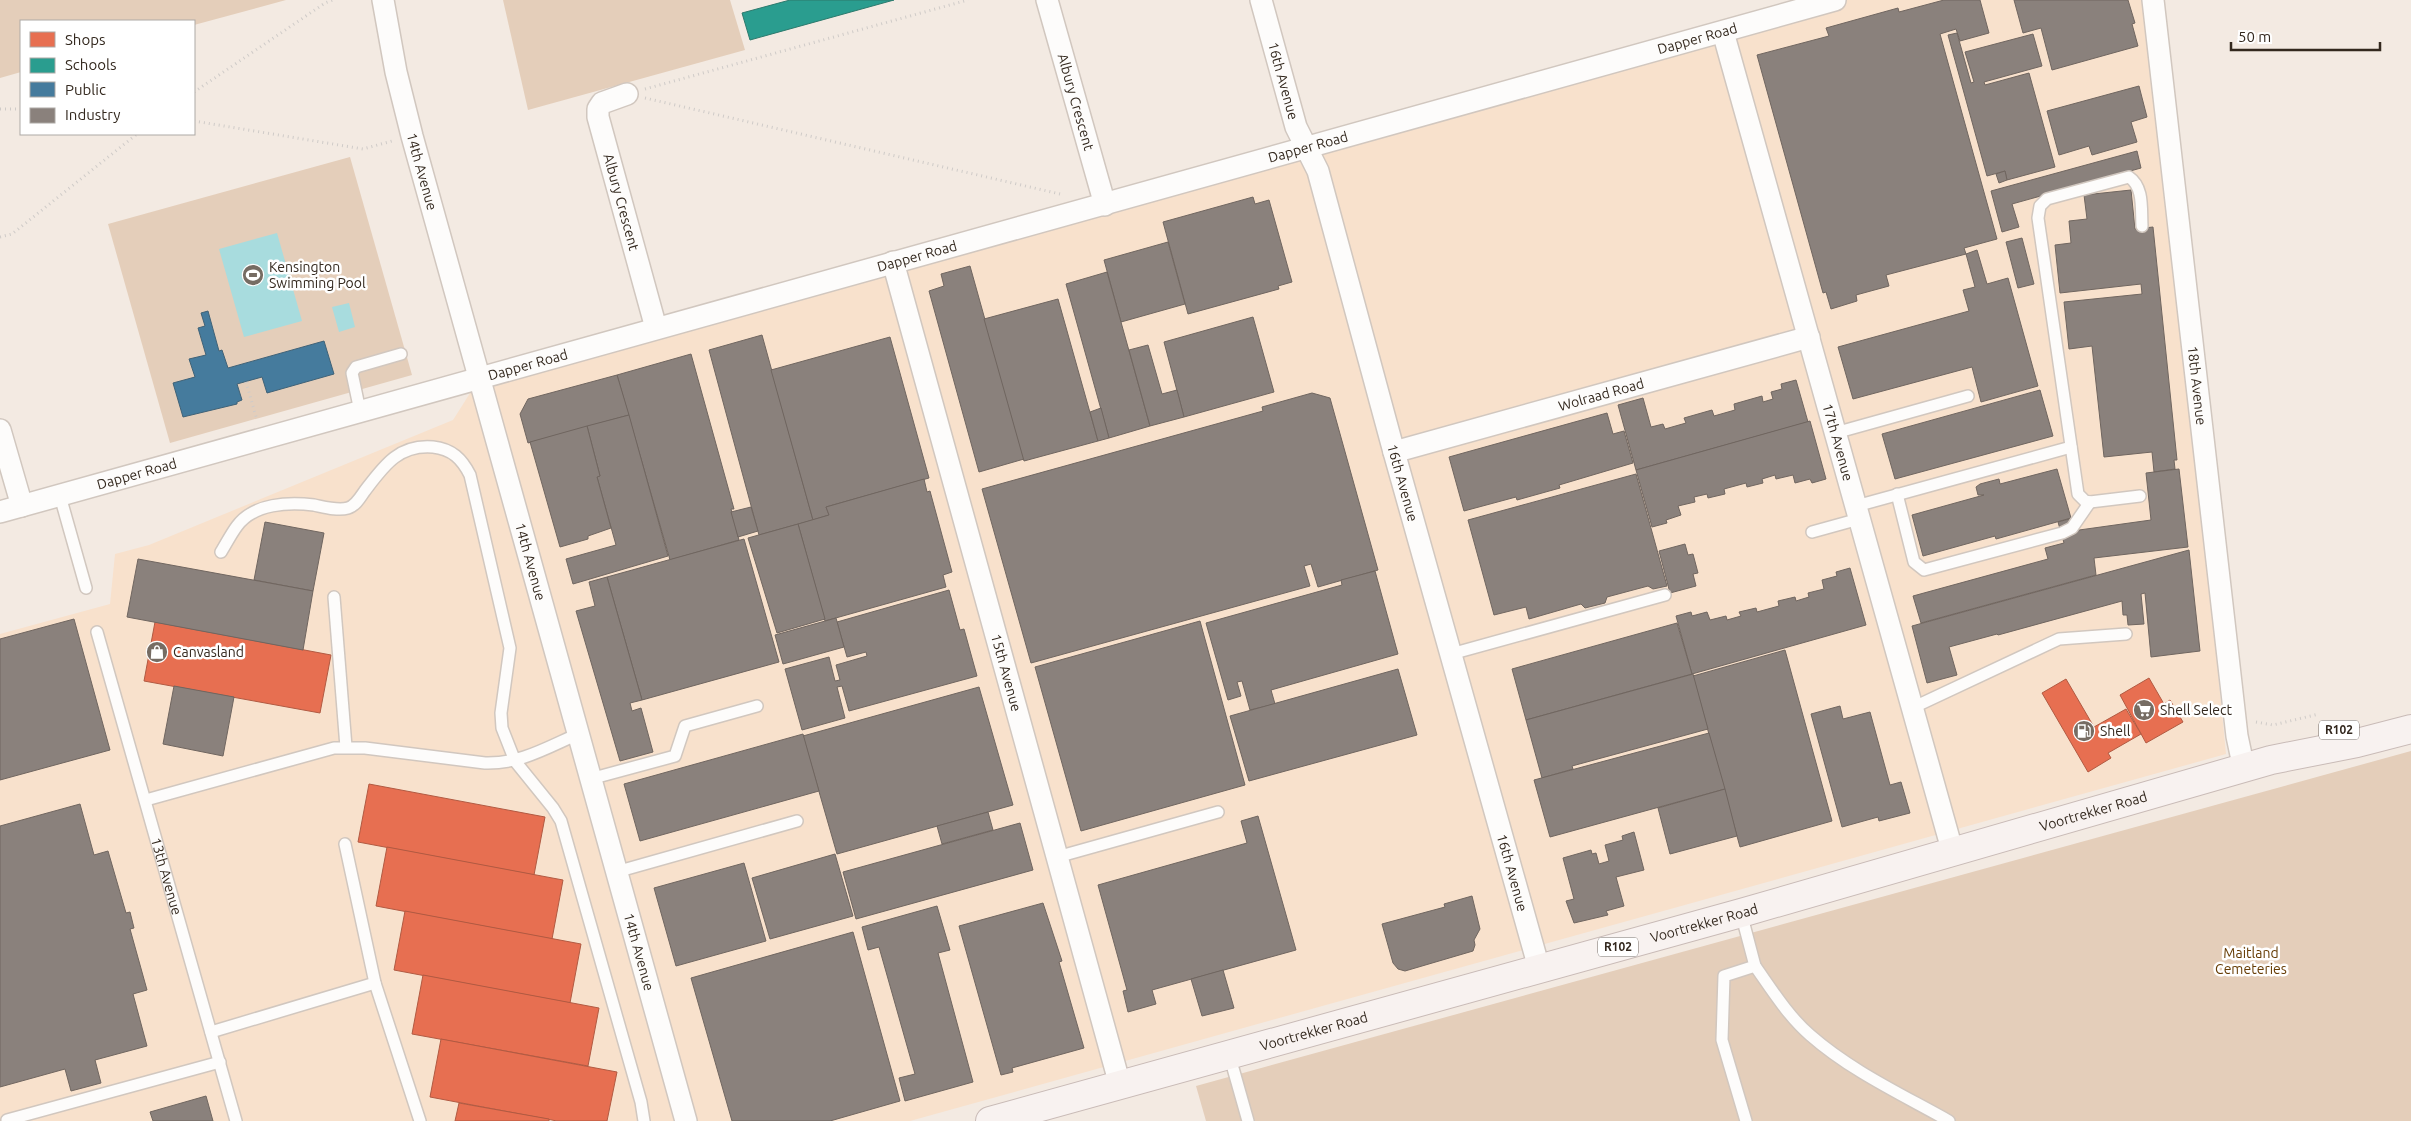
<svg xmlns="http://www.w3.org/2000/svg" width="2411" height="1121" font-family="Ubuntu,sans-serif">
  <rect width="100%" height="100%" fill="#f3eae2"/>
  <polygon fill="#f8e1cc" points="1835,0 2152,0 2226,754 910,1121 0,1121 0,634 110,604 115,554 149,545 453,420 479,379"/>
  <g fill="#e4ceba">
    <polygon points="0,0 286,0 194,25 194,21 21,21 21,72 0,78"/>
    <polygon points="503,0 730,0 745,50 528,110"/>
    <polygon points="350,157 412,375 170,443 108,224"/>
    <polygon points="2411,751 2411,1121 1206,1121 1196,1086"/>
  </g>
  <g fill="#a8dcde">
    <polygon points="277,233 302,321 244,337 219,249"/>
    <polygon points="349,303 355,327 339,332 332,307"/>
  </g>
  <g fill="#e76f51" stroke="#b15a42">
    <polygon points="155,622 331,655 320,713 144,681"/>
    <polygon points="2149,678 2164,704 2170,700 2183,722 2146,743 2120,695"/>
    <polygon points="2066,679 2094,727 2126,709 2141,734 2108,753 2111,758 2088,772 2042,693"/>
    <polygon points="369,784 545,817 534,875 358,842"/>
    <polygon points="387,847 563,880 552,939 376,906"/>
    <polygon points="405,911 581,944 570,1003 394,970"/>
    <polygon points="423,975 599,1008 588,1066 412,1034"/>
    <polygon points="441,1039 617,1072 607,1121 557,1121 430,1097"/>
    <polygon points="459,1103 549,1119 549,1121 455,1121"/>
  </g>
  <polygon fill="#2a9d8f" stroke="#2d7a6d" points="790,0 894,0 750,40 742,13"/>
  <polygon fill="#457b9d" stroke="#406277" points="208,311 219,351 222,350 228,368 324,341 334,374 267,393 262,377 237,384 242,400 237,402 237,404 183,417 173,383 195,377 189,359 206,355 198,328 205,326 201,313"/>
  <g fill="#8a817c" stroke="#706660">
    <polygon points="1944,0 1980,0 1989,33 1960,41 1956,29 1940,34 1997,239 1964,248 1966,254 1886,275 1889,286 1856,295 1857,301 1831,309 1826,292 1823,293 1757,55 1829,36 1826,28 1898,8 1899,12"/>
    <polygon points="2014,0 2128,0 2135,23 2132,24 2138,46 2052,70 2041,28 2023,33"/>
    <polygon points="1957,33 1971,83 1974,82 1965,52 2033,34 2042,66 1984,82 1985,85 2029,73 2055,167 2007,180 2005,171 1987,176 1948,35"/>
    <polygon points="2139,86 2147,117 2131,122 2137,142 2092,155 2089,146 2059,155 2047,111"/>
    <polygon points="2137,151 2141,168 2012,204 2019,227 2002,232 1991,191"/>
    <polygon points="2005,171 2007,180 1999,183 1996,174"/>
    <polygon points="2131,190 2135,229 2153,227 2177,460 2174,460 2175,469 2154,472 2152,452 2104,457 2092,346 2069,349 2064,302 2142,294 2141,284 2060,293 2055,245 2071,243 2069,221 2087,219 2084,195"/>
    <polygon points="1253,197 1255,204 1269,200 1292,282 1278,286 1279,289 1188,314 1163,222"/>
    <polygon points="2022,238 2034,284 2018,288 2006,242"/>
    <polygon points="1168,242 1185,304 1121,322 1104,260"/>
    <polygon points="1977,250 1987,284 2008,278 2038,386 1981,402 1972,367 1853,399 1838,347 1969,311 1963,290 1975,287 1966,254"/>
    <polygon points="970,266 1024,459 979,472 929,291 944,286 941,274"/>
    <polygon points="1107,272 1150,426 1109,438 1066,284"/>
    <polygon points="1058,299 1098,441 1024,461 984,319"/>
    <polygon points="1253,317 1274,392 1184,417 1164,342"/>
    <polygon points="762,335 813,520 759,535 709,350"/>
    <polygon points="890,337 929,478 826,507 829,515 813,520 771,370"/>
    <polygon points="1148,345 1162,394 1177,390 1184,417 1150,426 1129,350"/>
    <polygon points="691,354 734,509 731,509 739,540 670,560 617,375"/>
    <polygon points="617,375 629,415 528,443 520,414 528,399"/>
    <polygon points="1796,380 1808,422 1636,470 1618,405 1643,398 1651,427 1663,424 1665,429 1686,423 1684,418 1712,410 1714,416 1735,410 1734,404 1762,396 1763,402 1773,399 1771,392 1782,389 1781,384"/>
    <polygon points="2040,390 2053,436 1895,479 1882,434"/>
    <polygon points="1312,393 1330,398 1378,570 1318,587 1311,564 1304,566 1310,586 1031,663 982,489 1263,411 1262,407"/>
    <polygon points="1101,408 1109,438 1098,441 1090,412"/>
    <polygon points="1607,413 1613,434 1624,431 1633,463 1559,485 1560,488 1517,500 1516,497 1464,511 1449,457"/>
    <polygon points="629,415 668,556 573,584 566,559 616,545 597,477 600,476 587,426"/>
    <polygon points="1810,421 1826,479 1812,483 1810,479 1795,483 1793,475 1776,479 1775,475 1762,479 1763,483 1747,487 1746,483 1724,489 1725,494 1708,498 1707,494 1694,497 1695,502 1678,506 1681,515 1666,520 1667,523 1652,527 1636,470"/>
    <polygon points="587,426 600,476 597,477 611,528 588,536 588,539 560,547 530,442"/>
    <polygon points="2057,469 2071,518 1996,539 1995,536 1923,556 1912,515 1984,495 1978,495 1976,487 1980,484 1999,479 2000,484"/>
    <polygon points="2179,469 2188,547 2094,558 2096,575 1921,623 1913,596 2048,559 2045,548 2064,543 2058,522 2069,519 2072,531 2151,520 2146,473"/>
    <polygon points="1636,474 1667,586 1653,589 1648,586 1607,597 1605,603 1585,608 1581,604 1529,619 1526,607 1494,615 1468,520"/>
    <polygon points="924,479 927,492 930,491 952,572 943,575 946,587 825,621 798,524 829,515 826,507"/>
    <polygon points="751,507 758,531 738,537 731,512"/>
    <polygon points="265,522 324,533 313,591 254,580"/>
    <polygon points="798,524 825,619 777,633 748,538"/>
    <polygon points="744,539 779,662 642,700 607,577"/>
    <polygon points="1685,544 1688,555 1693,554 1698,573 1693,574 1696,586 1670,593 1659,551"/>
    <polygon points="2189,550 2200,651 2151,657 2145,593 2141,594 2144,624 2128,625 2127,615 2123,615 2122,601 1998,635 1997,634 1949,647 1957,675 1927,683 1912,626"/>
    <polygon points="138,559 313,591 303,650 127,617"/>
    <polygon points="1850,568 1866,625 1692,674 1676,616 1691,612 1692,616 1707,612 1710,620 1726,616 1727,620 1741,616 1739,612 1756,608 1757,612 1779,606 1778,601 1795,597 1796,601 1809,597 1808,593 1824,589 1822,580 1837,576 1836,572"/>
    <polygon points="1375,571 1398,654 1271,690 1275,704 1250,710 1242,681 1237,682 1241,696 1228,700 1206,623 1342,585 1341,580"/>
    <polygon points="607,577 642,700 630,703 632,711 641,708 653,752 620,761 576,611 595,606 589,582"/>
    <polygon points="949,590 960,630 964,629 977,676 849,711 842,686 837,687 845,718 802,730 785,669 829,657 835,681 840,680 836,665 867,656 866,652 847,657 837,622"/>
    <polygon points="836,618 844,647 783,664 775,635"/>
    <polygon points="74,619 110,750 0,780 0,639"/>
    <polygon points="1200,621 1245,785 1081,831 1035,667"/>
    <polygon points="1677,623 1692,674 1526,720 1512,669"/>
    <polygon points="1785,650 1832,821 1740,847 1693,676"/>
    <polygon points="1398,669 1417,735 1249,781 1230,716"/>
    <polygon points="1693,674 1708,729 1572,766 1573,769 1542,778 1526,720"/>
    <polygon points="174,686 234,697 223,756 163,744"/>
    <polygon points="979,687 1013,805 837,854 803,736"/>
    <polygon points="1840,706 1843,719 1870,712 1890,785 1901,782 1910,813 1879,821 1878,817 1842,827 1811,714"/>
    <polygon points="1709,733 1725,789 1550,837 1534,780"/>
    <polygon points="803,734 819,791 640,841 624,784"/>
    <polygon points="1725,789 1737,836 1670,854 1658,808"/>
    <polygon points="80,804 94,855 108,851 126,913 130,912 134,928 130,929 147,990 133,994 147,1046 95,1060 101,1083 71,1091 65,1069 0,1087 0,826"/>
    <polygon points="988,812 993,830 942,844 937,826"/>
    <polygon points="1258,816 1296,950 1152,990 1156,1004 1128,1012 1123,991 1127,990 1098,885 1247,843 1241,821"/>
    <polygon points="1020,823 1033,870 856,919 843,872"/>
    <polygon points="1634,832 1644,870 1616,877 1624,906 1606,911 1608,915 1574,923 1566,901 1574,899 1563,858 1591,850 1592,854 1596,853 1599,864 1609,861 1605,845 1623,840 1622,836"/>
    <polygon points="835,854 853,916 770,939 752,878"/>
    <polygon points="744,863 766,941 676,966 654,888"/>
    <polygon points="1472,896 1480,929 1474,940 1475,945 1473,951 1405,971 1398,969 1393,963 1382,924 1445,907 1444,904"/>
    <polygon points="1043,903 1062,961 1059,962 1084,1048 1012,1068 1013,1072 1001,1075 959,926"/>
    <polygon points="937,906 950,950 938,953 973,1082 905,1101 899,1078 915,1074 879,947 868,950 862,927"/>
    <polygon points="853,932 900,1101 830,1121 732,1121 691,978"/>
    <polygon points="1223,970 1234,1008 1202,1016 1191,979"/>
    <polygon points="206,1096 213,1121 153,1121 150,1112"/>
  </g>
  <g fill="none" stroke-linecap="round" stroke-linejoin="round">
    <g stroke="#d1c7bf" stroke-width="14">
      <g id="lane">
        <polyline points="360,411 352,373 356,367 401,354"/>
        <polyline points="1835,433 1968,396"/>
        <polyline points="1897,494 1914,562 1924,570 2062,533 2072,528 2090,502"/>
        <polyline points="60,496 86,588"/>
        <path d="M2140,496L2090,502L2085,501L2078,494L2038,218L2040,206L2047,199L2129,177C2144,187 2141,209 2142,226"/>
        <polyline points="1856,506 2071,447"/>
        <polyline points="1812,532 1859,519"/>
        <path d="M221,552C226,544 231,534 237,526C254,503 289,502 314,505C324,507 338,511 348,508C355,506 360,498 364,492C383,467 398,444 433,447C452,449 462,459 470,475L510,648L501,713L502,728L515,761L553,808L561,821L641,1102L644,1121"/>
        <polyline points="334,597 346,747"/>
        <path id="s1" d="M97,632L236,1121"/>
        <polyline points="1451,654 1665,595"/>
        <polyline points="1912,708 2059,639 2126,634"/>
        <polyline points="590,779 675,756 685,726 757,706"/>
        <path d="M146,800L334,748H365L485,763C520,764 546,748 578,734"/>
        <polyline points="345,844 375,983 420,1121"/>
        <polyline points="1057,857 1218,812"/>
        <polyline points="616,872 797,821"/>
        <polyline points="1741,913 1755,966 1724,976 1722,1040 1746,1121"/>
        <path d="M1755,966C1772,990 1788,1016 1810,1035C1851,1071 1901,1094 1949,1121"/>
        <polyline points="211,1032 375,983"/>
        <polyline points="1229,1054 1248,1121"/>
        <polyline points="7,1120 220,1062"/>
      </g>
    </g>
    <g stroke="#d1c7bf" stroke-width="24">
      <g id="street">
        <path id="s2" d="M383,0L396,72L412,136L686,1121"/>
        <path id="s3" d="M1047,0L1105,205"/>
        <path id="s4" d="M1261,0L1296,127L1318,171L1394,452L1539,968"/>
        <path id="s5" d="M2153,0L2237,736L2244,769"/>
        <path id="s6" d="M1723,32L1953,853"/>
        <path id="s7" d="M627,94L602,103L598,109V117L656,328"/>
        <path id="s8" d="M893,262L1120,1085"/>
        <polyline points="0,430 22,506"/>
        <path id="s9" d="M1394,452L1809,337"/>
        <path id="s10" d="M0,512L1835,0"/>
      </g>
    </g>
    <g stroke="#c9bbb7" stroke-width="30">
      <g id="primary">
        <path id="s11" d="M990,1121L1741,913L2271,760L2357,743L2411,729"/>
      </g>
    </g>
    <g stroke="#cfcbc8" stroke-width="3" stroke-dasharray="1 4" stroke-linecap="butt">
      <polyline points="645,89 968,0"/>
      <polyline points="194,92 325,3 333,0"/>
      <polyline points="645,98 1060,194"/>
      <polyline points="0,109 21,109"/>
      <polyline points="194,121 363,149 392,141"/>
      <polyline points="0,237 12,234 137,134"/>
      <polyline points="246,382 257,420"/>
      <polyline points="2256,722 2273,725 2319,714"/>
    </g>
    <use href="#lane" stroke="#fdfcfb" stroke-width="11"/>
    <use href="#street" stroke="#fdfcfb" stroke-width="21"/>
    <use href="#primary" stroke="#f8f2f0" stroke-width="28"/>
  </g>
  <defs>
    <g id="stadium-disc" transform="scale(1.125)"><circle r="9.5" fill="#766c63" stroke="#fff"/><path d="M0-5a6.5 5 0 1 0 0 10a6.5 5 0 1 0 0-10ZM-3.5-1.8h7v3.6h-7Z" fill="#fff"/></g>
    <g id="shop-disc" transform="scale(1.125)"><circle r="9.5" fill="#766c63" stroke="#fff"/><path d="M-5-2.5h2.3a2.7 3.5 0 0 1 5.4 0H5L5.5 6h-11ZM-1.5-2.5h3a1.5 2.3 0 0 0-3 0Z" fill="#fff"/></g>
    <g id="supermarket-disc" transform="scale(1.125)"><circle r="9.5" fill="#766c63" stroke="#fff"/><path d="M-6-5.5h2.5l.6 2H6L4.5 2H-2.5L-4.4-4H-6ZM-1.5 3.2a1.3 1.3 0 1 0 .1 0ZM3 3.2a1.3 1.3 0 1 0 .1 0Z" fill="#fff"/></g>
    <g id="fuel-disc" transform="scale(1.125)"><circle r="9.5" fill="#766c63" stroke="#fff"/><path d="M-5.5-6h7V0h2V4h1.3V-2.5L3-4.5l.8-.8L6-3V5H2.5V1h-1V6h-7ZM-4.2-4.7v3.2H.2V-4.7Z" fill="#fff"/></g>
  </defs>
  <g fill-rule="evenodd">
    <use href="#stadium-disc" x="253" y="275"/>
    <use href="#shop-disc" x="157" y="652"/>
    <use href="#supermarket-disc" x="2144" y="710"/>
    <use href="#fuel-disc" x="2084" y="731"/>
  </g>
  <g text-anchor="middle" stroke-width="5" stroke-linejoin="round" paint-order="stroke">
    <g fill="#fff" stroke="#706862" stroke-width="1">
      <rect x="2319" y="720.5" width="40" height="19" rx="4"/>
      <rect x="1598" y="937.5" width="40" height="19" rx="4"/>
    </g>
    <g font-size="12" font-weight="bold" fill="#33281e">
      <text x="2339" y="734">R102</text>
      <text x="1618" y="951">R102</text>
    </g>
    <g font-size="14" fill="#33281e" stroke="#fff">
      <text dy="5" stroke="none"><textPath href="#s10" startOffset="1762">Dapper Road</textPath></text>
      <text dy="5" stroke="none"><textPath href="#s4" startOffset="84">16th Avenue</textPath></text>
      <text dy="5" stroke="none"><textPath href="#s3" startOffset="106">Albury Crescent</textPath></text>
      <text dy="5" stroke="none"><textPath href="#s10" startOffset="1358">Dapper Road</textPath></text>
      <text dy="5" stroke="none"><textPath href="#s2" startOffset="176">14th Avenue</textPath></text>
      <text dy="5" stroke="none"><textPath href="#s7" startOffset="130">Albury Crescent</textPath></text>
      <text dy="5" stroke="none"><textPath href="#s10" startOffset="952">Dapper Road</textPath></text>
      <text dy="5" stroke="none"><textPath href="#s10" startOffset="548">Dapper Road</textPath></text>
      <text dy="5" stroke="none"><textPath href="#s5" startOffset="388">18th Avenue</textPath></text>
      <text dy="5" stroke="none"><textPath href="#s9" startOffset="215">Wolraad Road</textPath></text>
      <text dy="5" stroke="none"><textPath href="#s6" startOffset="426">17th Avenue</textPath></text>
      <text dy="5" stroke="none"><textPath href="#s10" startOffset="142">Dapper Road</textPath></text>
      <text dy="5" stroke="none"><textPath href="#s4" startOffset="504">16th Avenue</textPath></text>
      <text dy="5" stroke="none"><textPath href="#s2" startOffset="581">14th Avenue</textPath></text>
      <text dy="5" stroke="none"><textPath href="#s8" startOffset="426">15th Avenue</textPath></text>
      <text dy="5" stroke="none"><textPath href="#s11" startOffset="1146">Voortrekker Road</textPath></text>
      <text dy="5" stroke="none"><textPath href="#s4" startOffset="909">16th Avenue</textPath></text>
      <text dy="5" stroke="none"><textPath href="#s1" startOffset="254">13th Avenue</textPath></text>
      <text dy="5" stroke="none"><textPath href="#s11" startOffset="741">Voortrekker Road</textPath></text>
      <text dy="5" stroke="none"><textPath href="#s2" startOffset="986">14th Avenue</textPath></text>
      <text dy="5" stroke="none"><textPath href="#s11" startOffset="336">Voortrekker Road</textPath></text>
    </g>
    <g font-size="14" fill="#33281e" stroke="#fff" text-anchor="start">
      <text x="269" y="272">Kensington<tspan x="269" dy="16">Swimming Pool</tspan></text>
      <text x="173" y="657">Canvasland</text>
      <text x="2160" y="715">Shell Select</text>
      <text x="2100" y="736">Shell</text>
    </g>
    <g font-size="14" fill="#653b03" stroke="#fff">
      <text x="2251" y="958">Maitland<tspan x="2251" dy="16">Cemeteries</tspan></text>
    </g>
  </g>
  <rect x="20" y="20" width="175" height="115" fill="#ffffff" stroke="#ada9a5"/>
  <rect x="30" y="32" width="25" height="15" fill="#e76f51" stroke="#ada9a5"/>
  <text x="65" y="45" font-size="15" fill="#33281e">Shops</text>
  <rect x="30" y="58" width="25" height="15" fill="#2a9d8f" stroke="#ada9a5"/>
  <text x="65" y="70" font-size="15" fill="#33281e">Schools</text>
  <rect x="30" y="82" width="25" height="15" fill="#457b9d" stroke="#ada9a5"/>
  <text x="65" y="95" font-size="15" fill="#33281e">Public</text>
  <rect x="30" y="108" width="25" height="15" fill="#8a817c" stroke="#ada9a5"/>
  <text x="65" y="120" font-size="15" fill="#33281e">Industry</text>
  <path d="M2231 42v8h149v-8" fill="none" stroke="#33281e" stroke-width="2.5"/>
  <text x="2238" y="42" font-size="15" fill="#33281e" stroke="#ffffff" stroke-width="4" paint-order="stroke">50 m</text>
</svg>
